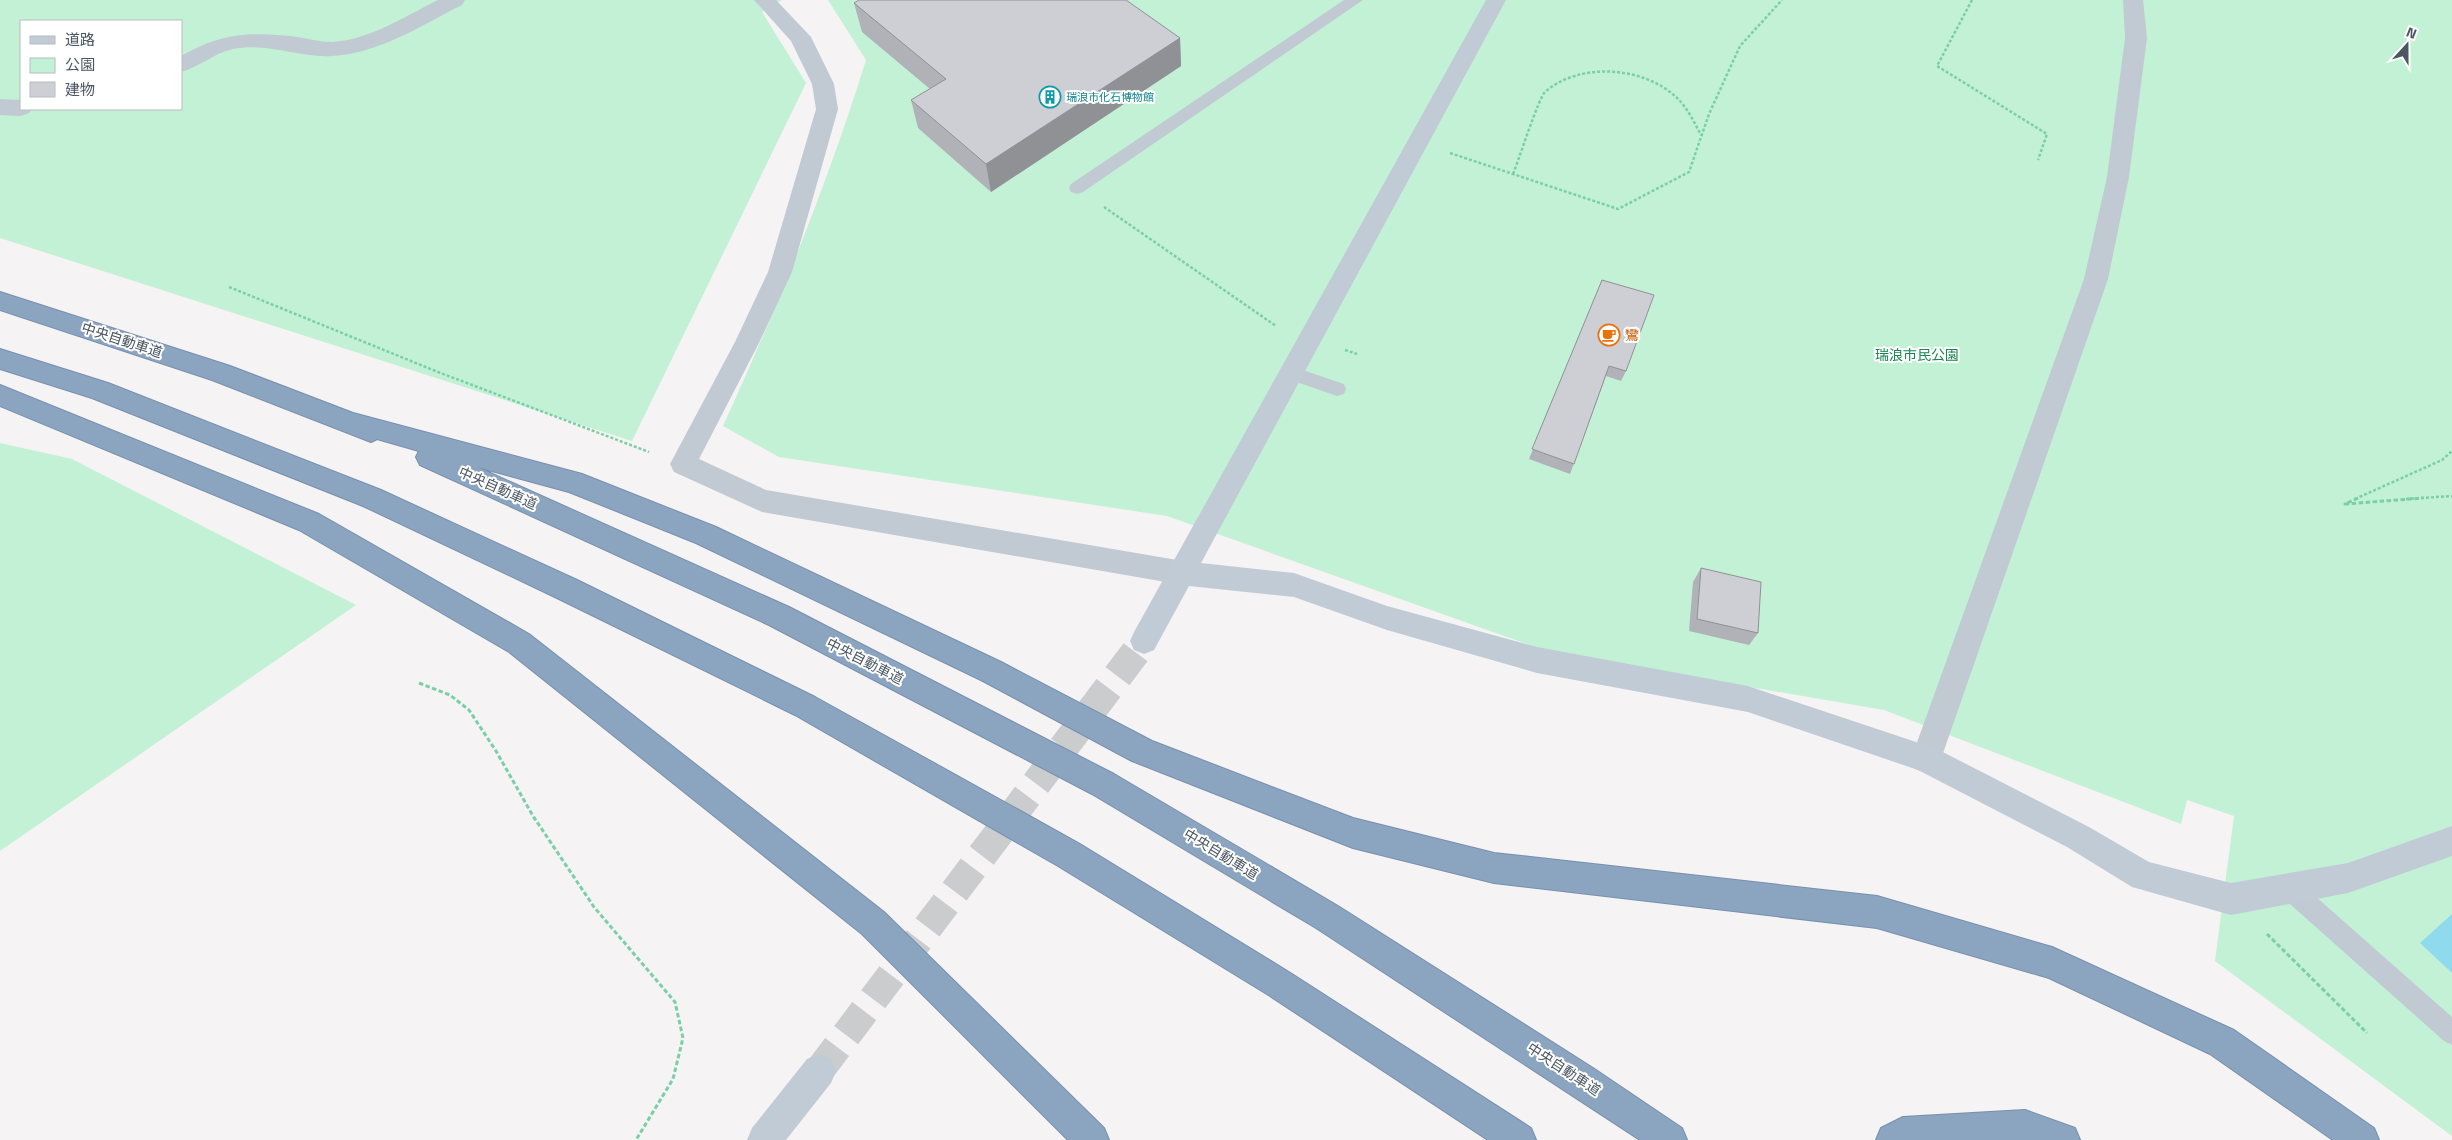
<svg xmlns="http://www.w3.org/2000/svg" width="2452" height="1140" font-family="'Titillium Web','Noto Sans JP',sans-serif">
  <rect width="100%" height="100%" fill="#f5f3f3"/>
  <g fill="#c3f1d5" fill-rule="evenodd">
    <path d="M0,0H782L762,12L806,83L632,441L0,238ZM21,21H181V109H21Z"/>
    <path d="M828,0H2452V1136L2215,961L2234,816L2187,800L2181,824L1884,710L1552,653L1167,516L779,457L723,426C778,306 827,185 866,60Z"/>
    <polygon points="0,443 72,459 356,605 0,851"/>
  </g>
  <polygon fill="#90daee" points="2452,914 2452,973 2420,943"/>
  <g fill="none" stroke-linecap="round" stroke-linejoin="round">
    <polyline stroke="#caccce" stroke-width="30" stroke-dasharray="30 15" stroke-linecap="butt" points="819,1071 1144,641"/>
    <g stroke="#7690ad" stroke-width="2">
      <g id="highway">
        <polygon points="0,292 230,366 353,413 582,474 716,527 1001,662 1152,741 1353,818 1494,853 1877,896 2052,947 2234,1030 2374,1128 2379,1140 2333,1140 2210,1054 2049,978 1877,928 1494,883 1353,848 1132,761 981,680 696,543 569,492 477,467 789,607 1114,774 1338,906 1593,1068 1682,1128 1687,1140 1640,1140 1316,928 1092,794 769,625 420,465 416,457 419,451 377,439 371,442 212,380 0,310"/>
        <polygon points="0,349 108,383 381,490 577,580 815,697 1080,844 1292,974 1531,1128 1536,1140 1488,1140 1270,996 1058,866 795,715 557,598 363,506 92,398 0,369"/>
        <polygon points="0,385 319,514 529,634 884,912 1104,1128 1109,1140 1068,1140 862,934 509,652 299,530 0,406"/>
        <polygon points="2025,1110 2075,1128 2080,1140 1876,1140 1881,1128 1903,1117"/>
      </g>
    </g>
    <g stroke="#7ad0a6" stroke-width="2.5" stroke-dasharray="3 2" stroke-linecap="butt">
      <polyline points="1972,0 1937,66 2047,134 2038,160"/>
      <polyline points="1450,153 1618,209 1689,172 1709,114 1740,46 1782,0"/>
      <path d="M1513,174C1518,162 1539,97 1545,92C1579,62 1643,66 1676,97C1687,107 1694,122 1701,135"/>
      <polyline points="1104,207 1276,326"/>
      <polyline points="229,287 438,372 649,452"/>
      <polyline points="1345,350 1357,354"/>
      <polyline points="2355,499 2442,460 2452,451"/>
      <polyline points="2406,499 2452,496"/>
    </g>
    <g stroke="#7ad0a6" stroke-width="3" stroke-dasharray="4.5 2.5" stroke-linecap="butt">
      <polyline points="2358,498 2345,504 2423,498"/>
      <polyline points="419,683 450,695 469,710 496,751 533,816 594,907 675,1002 683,1038 673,1079 636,1140"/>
      <polyline points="2267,934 2367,1033"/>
    </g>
    <g fill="#c1cad2" fill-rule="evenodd">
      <polygon points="1344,0 1363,0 1083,192 1077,194 1071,192 1069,188 1071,184"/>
      <polygon points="1291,366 1344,384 1346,389 1344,394 1337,396 1285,378 1282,373 1285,368"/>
      <polygon points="2290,878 2298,881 2452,1017 2452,1045 2444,1041 2282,897 2279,889 2282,881"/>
    </g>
    <g fill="#c1cad2" fill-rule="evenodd">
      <path d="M438,0H465L462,5C422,25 378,54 332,56C299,58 267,42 233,49C214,53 200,67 181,72V56C224,32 251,32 298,37C310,39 321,42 332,42C370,40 405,16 438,0Z"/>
      <polygon points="754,0 776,0 811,37 834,84 838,109 792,272 759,343 699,459 766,490 1183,561 1193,565 1197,573 1193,581 1183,585 762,512 674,472 670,464 735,342 768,272 816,109 812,84 791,41"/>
      <polygon points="2123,0 2143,0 2147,38 2129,177 2108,279 1941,759 1937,769 1926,773 1915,769 1911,759 2084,279 2107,177 2125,38"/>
      <polygon points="0,99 21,100 21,109 32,109 29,113 21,116 0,115"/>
    </g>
    <g fill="#c1cbd6" fill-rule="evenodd">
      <polygon points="1486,0 1506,0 1201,563 1294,573 1387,606 1537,647 1748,686 1937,749 2089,827 2149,862 2231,883 2348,863 2452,826 2452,856 2348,893 2231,915 2132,887 2067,847 1918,770 1748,712 1537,673 1387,630 1294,597 1189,586 1154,650 1144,654 1134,650 1130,641 1134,632"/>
      <polygon points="819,1054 831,1059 836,1071 831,1083 786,1140 747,1140 752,1128 807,1059"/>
    </g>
    <use href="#highway" fill="#8ba5c1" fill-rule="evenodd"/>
  </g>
  <g fill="#b0b2b7">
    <polygon points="854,3 1180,38 1181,66 991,192 918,128 911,100 930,89 862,32"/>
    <polygon points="1602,280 1626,371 1621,381 1606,376 1570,474 1529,459"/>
    <polygon points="1701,568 1758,633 1749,645 1689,631 1693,582"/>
  </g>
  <polygon fill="#909195" points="1180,38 1181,66 991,192 986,164"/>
  <g fill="#cdcfd5" stroke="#909195">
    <polygon points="859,0 1126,0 1180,38 986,164 911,100 946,79 854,3"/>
    <polygon points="1602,280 1654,295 1626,371 1609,366 1574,464 1532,449"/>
    <polygon points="1701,568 1761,582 1758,633 1697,619"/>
  </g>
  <defs>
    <g id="building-ring" transform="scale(1.125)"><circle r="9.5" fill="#fff" stroke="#0f9aa8" stroke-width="1.5"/><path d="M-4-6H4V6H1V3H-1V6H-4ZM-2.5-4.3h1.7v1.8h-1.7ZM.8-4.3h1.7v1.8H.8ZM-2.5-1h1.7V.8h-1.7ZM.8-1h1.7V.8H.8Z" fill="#0f9aa8"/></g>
    <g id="cafe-ring" transform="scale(1.125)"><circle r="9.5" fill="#fff" stroke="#e8710a" stroke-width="1.5"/><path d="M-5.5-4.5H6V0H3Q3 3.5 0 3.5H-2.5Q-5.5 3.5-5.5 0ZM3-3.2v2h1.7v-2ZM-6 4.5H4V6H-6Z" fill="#e8710a"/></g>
  </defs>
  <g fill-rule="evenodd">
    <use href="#building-ring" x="1050" y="97"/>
    <use href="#cafe-ring" x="1609" y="335"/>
  </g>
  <g text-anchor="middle" stroke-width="4" stroke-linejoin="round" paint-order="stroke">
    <g font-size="11" fill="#0d838f" stroke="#fff" text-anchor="start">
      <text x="1066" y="101">瑞浪市化石博物館</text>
    </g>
    <g font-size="14" fill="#c56008" stroke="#fff" text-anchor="start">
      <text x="1625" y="340">鸞</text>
    </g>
    <g font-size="14" fill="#4a5661" stroke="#fff">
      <text transform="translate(122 340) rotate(18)" y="5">中央自動車道</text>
      <text transform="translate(498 488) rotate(24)" y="5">中央自動車道</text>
      <text transform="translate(865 661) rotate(27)" y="5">中央自動車道</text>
      <text transform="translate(1221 854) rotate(31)" y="5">中央自動車道</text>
      <text transform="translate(1564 1069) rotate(33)" y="5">中央自動車道</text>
    </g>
    <g font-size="14" fill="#17864f" stroke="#fff">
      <text x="1917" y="360">瑞浪市民公園</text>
    </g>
  </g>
  <rect x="20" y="20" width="162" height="90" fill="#ffffff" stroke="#b7bbc0"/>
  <rect x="30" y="36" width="25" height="8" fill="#c1cbd6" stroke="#b7bbc0"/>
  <text x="65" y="45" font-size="15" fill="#4a5661">道路</text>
  <rect x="30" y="58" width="25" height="15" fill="#c3f1d5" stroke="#b7bbc0"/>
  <text x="65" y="70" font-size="15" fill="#4a5661">公園</text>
  <rect x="30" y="82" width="25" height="15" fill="#cdcfd5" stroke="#b7bbc0"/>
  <text x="65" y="95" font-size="15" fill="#4a5661">建物</text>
  <g transform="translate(2407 45) rotate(21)" stroke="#ffffff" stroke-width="4" paint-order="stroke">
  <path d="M0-4L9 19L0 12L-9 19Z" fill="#4a5661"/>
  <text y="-8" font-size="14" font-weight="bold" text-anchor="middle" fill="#4a5661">N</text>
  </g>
</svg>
